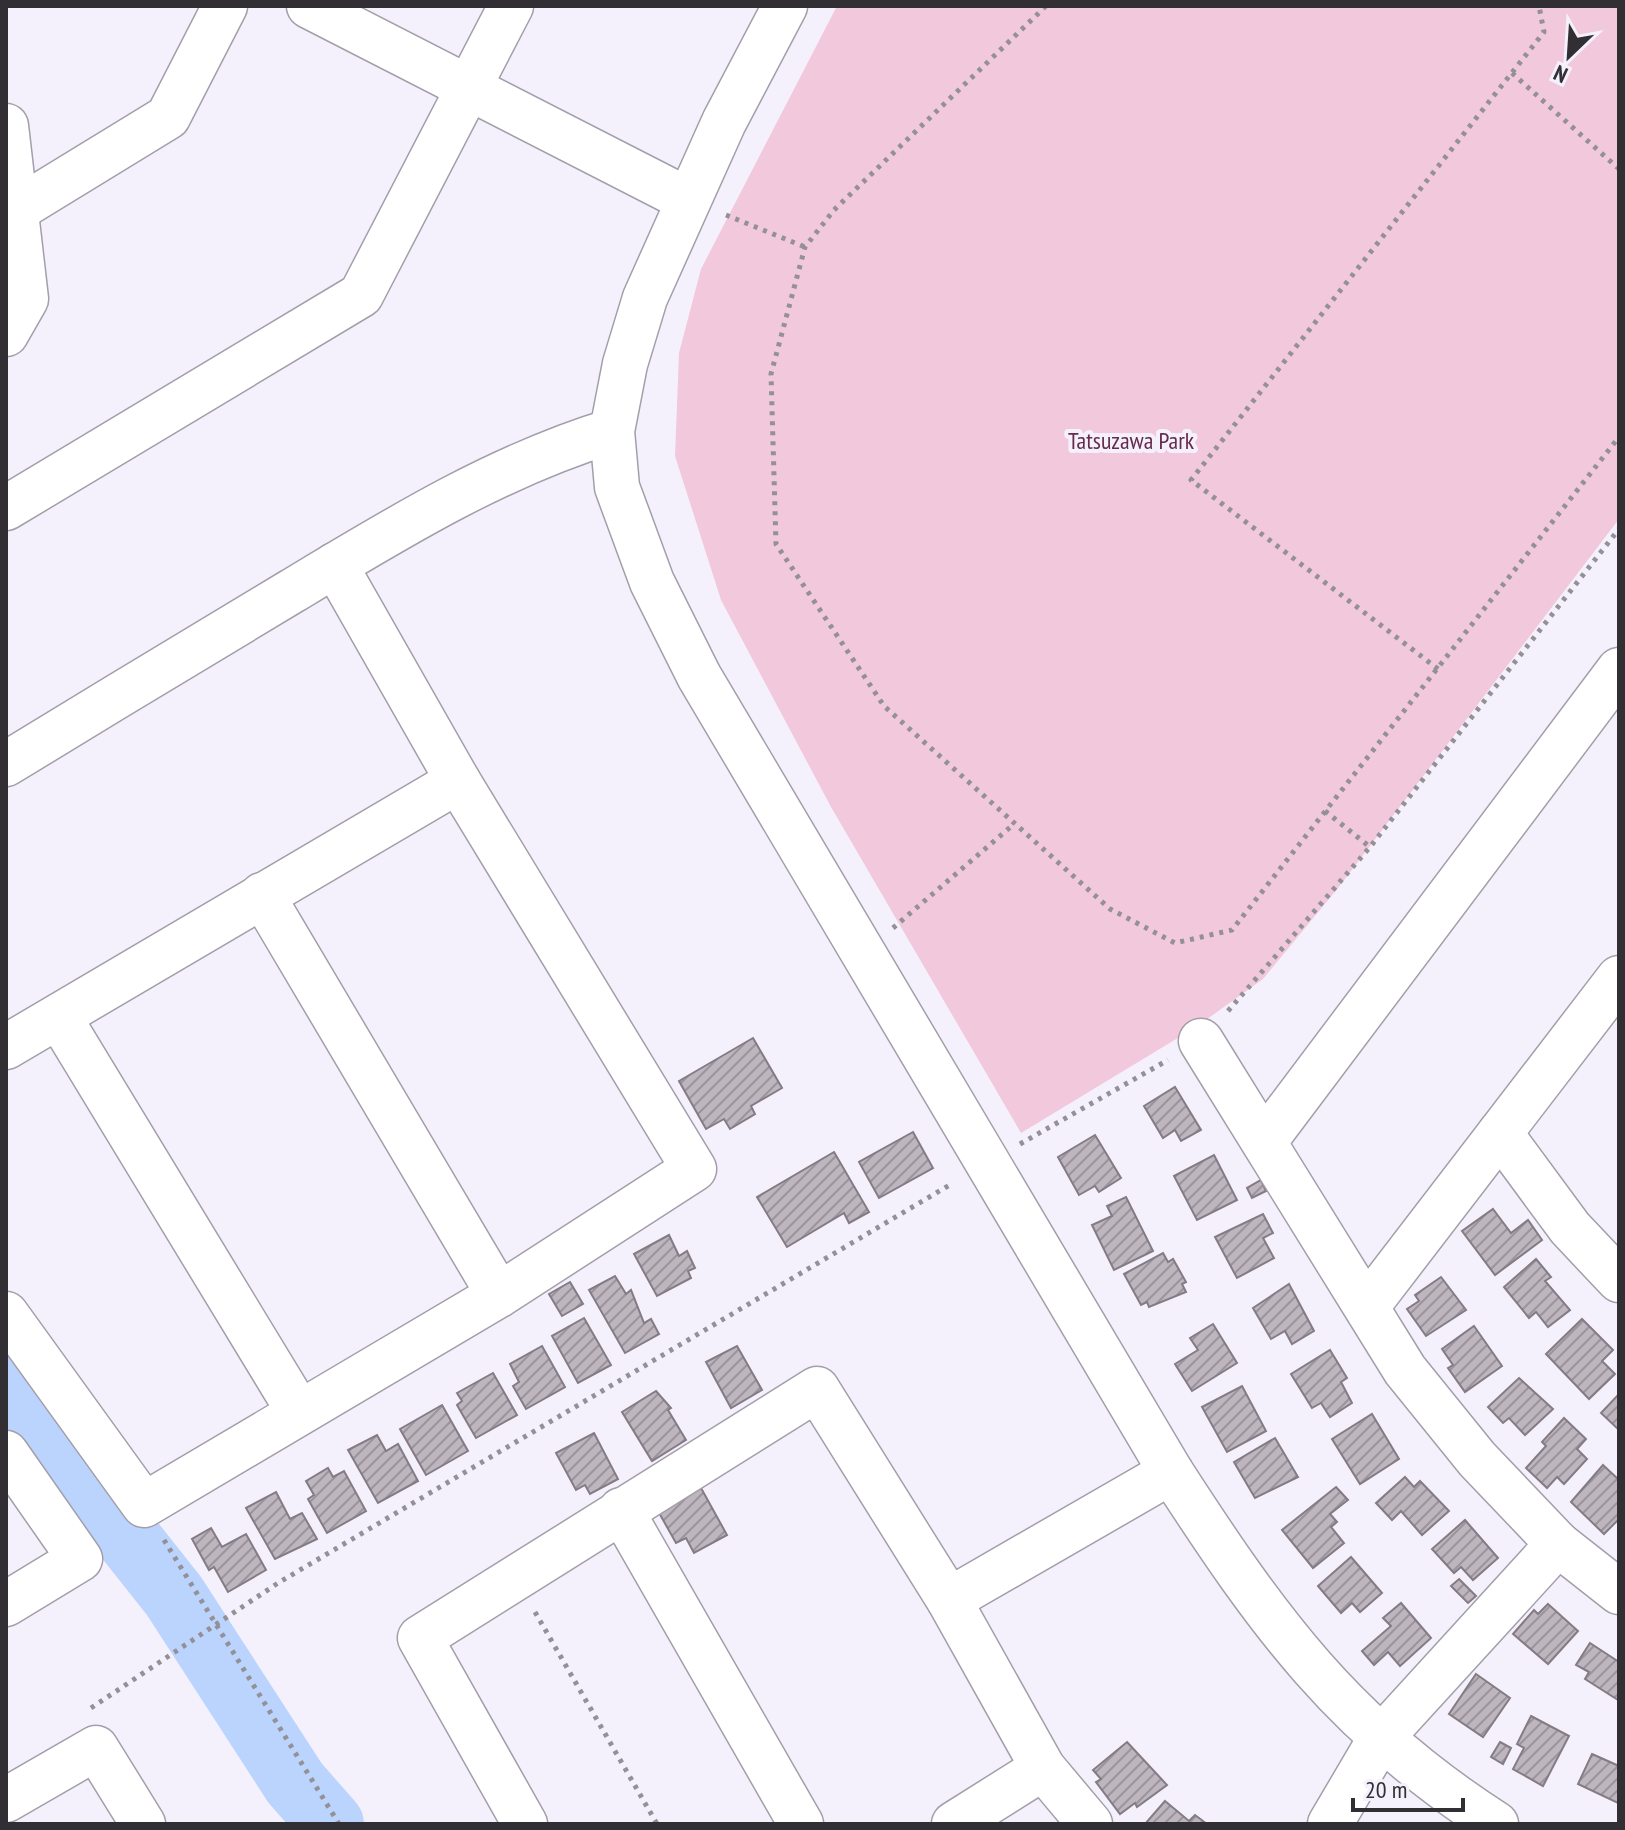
<svg xmlns="http://www.w3.org/2000/svg" width="1625" height="1830" font-family="'PT Sans Narrow',sans-serif">
  <defs>
    <pattern id="building-hatch" width="6" height="6" patternUnits="userSpaceOnUse" patternTransform="scale(2)"><rect width="6" height="6" fill="#beb6be"/><path d="M-1 1l2-2M0 6l6-6M5 7l2-2" fill="none" stroke="#9b949b"/></pattern>
  </defs>
  <rect width="100%" height="100%" fill="#f5f1fc"/>
  <polygon fill="#f2c8dc" points="837,6 1619,6 1619,519 1338,888 1263,979 1196,1027 1021,1133 831,807 721,600 675,456 679,353 701,269"/>
  <g fill="none" stroke-linecap="round" stroke-linejoin="round">
    <polyline stroke="#bbd4fd" stroke-width="66" points="6,1384 174,1596 295,1783 331,1824"/>
  </g>
  <g fill="url(#building-hatch)" stroke="#847b84" stroke-width="2">
    <polygon points="753,1038 782,1088 751,1106 755,1114 730,1129 724,1119 706,1129 679,1081"/>
    <polygon points="1175,1087 1201,1130 1181,1141 1175,1130 1163,1138 1144,1106"/>
    <polygon points="913,1132 933,1168 879,1198 859,1162"/>
    <polygon points="1095,1135 1121,1178 1099,1192 1095,1186 1079,1195 1058,1157"/>
    <polygon points="834,1152 869,1212 849,1223 844,1213 787,1247 757,1197"/>
    <polygon points="1214,1155 1237,1200 1197,1220 1174,1176"/>
    <polygon points="1261,1180 1266,1191 1252,1198 1247,1188"/>
    <polygon points="1126,1197 1153,1251 1114,1270 1092,1225 1112,1216 1107,1206"/>
    <polygon points="1493,1209 1511,1233 1528,1220 1542,1240 1495,1275 1462,1231"/>
    <polygon points="1263,1214 1273,1233 1263,1238 1274,1258 1237,1278 1215,1237"/>
    <polygon points="669,1235 679,1256 687,1251 695,1268 688,1271 691,1278 657,1296 634,1254"/>
    <polygon points="1163,1253 1168,1262 1173,1259 1186,1282 1182,1284 1186,1292 1149,1307 1147,1302 1141,1305 1124,1274"/>
    <polygon points="1536,1259 1551,1277 1545,1281 1570,1310 1548,1327 1536,1312 1529,1318 1504,1287"/>
    <polygon points="615,1276 626,1294 631,1290 644,1323 651,1319 659,1334 625,1353 589,1290"/>
    <polygon points="1441,1277 1466,1310 1426,1336 1407,1309 1419,1301 1415,1295"/>
    <polygon points="570,1282 583,1304 562,1316 549,1294"/>
    <polygon points="1289,1284 1314,1331 1292,1344 1285,1331 1271,1339 1253,1308"/>
    <polygon points="584,1318 611,1365 578,1383 552,1336"/>
    <polygon points="1582,1319 1613,1350 1602,1361 1615,1374 1589,1399 1546,1354"/>
    <polygon points="1213,1324 1237,1363 1192,1391 1175,1364 1198,1350 1190,1338"/>
    <polygon points="1474,1326 1502,1366 1465,1392 1448,1368 1453,1365 1442,1349"/>
    <polygon points="542,1346 565,1387 526,1409 513,1386 519,1382 510,1364"/>
    <polygon points="737,1346 762,1390 731,1408 706,1362"/>
    <polygon points="1330,1350 1347,1378 1341,1382 1352,1403 1330,1417 1321,1403 1312,1408 1291,1374"/>
    <polygon points="493,1373 517,1415 476,1438 457,1405 462,1401 457,1393"/>
    <polygon points="1519,1378 1553,1409 1525,1435 1509,1418 1503,1423 1488,1407"/>
    <polygon points="1242,1386 1266,1431 1227,1452 1202,1407"/>
    <polygon points="656,1391 671,1408 668,1410 686,1440 652,1461 622,1412"/>
    <polygon points="1619,1394 1619,1430 1601,1413"/>
    <polygon points="442,1405 468,1451 426,1475 400,1429"/>
    <polygon points="1372,1414 1399,1459 1360,1484 1332,1439"/>
    <polygon points="1564,1418 1586,1439 1577,1449 1587,1459 1564,1484 1557,1477 1547,1488 1526,1468 1546,1446 1542,1442"/>
    <polygon points="594,1433 618,1479 590,1494 585,1485 576,1490 556,1453"/>
    <polygon points="377,1435 386,1451 398,1444 418,1481 378,1503 348,1450"/>
    <polygon points="1275,1438 1298,1477 1255,1498 1234,1462"/>
    <polygon points="1603,1465 1619,1480 1619,1519 1604,1534 1571,1502"/>
    <polygon points="328,1468 333,1477 344,1471 366,1511 327,1533 308,1499 314,1495 306,1481"/>
    <polygon points="1405,1477 1414,1487 1420,1481 1449,1511 1422,1535 1401,1511 1392,1520 1376,1503"/>
    <polygon points="1336,1487 1348,1500 1330,1514 1337,1522 1331,1527 1344,1543 1313,1568 1282,1530"/>
    <polygon points="701,1488 727,1535 694,1553 686,1538 676,1543 658,1511"/>
    <polygon points="276,1492 290,1519 302,1513 317,1539 275,1559 246,1508"/>
    <polygon points="1465,1520 1498,1558 1473,1580 1461,1567 1454,1573 1432,1549"/>
    <polygon points="211,1528 222,1547 246,1534 266,1570 228,1592 214,1567 209,1570 192,1539"/>
    <polygon points="1351,1557 1382,1593 1360,1612 1352,1603 1341,1613 1318,1586"/>
    <polygon points="1459,1579 1476,1596 1468,1603 1451,1586"/>
    <polygon points="1401,1603 1431,1638 1400,1666 1388,1652 1374,1665 1362,1651 1391,1626 1383,1618"/>
    <polygon points="1548,1604 1578,1631 1548,1664 1513,1634 1534,1610 1538,1614"/>
    <polygon points="1590,1643 1619,1662 1618,1700 1585,1679 1589,1672 1576,1665"/>
    <polygon points="1476,1674 1510,1698 1483,1737 1449,1714"/>
    <polygon points="1531,1716 1569,1736 1543,1786 1513,1769 1524,1748 1517,1744"/>
    <polygon points="1127,1742 1167,1785 1137,1807 1135,1803 1120,1814 1096,1782 1101,1779 1093,1770"/>
    <polygon points="1500,1742 1511,1748 1503,1764 1491,1757"/>
    <polygon points="1592,1754 1619,1766 1618,1803 1578,1784"/>
    <polygon points="1165,1801 1189,1821 1195,1815 1207,1824 1145,1824"/>
  </g>
  <g fill="none" stroke-linecap="round" stroke-linejoin="round">
    <g stroke="#a39faa" stroke-width="47">
      <g id="minor">
        <polyline points="309,6 688,200"/>
        <path d="M785,6L724,122L645,298L625,364L612,431L617,487L652,582L699,676L1171,1472C1268,1622 1343,1726 1496,1824"/>
        <polyline points="6,126 26,299 6,334"/>
        <polyline points="16,210 168,117 225,6"/>
        <polyline points="6,508 361,295 511,6"/>
        <path d="M6,764C101,706 197,648 292,591C395,529 497,466 612,431"/>
        <polyline points="262,895 499,1295"/>
        <polyline points="59,1017 299,1412"/>
        <polyline points="1201,1041 1405,1370 1477,1459 1558,1544 1619,1592"/>
        <polyline points="6,1047 458,781"/>
        <polyline points="1500,1133 1570,1228 1619,1280"/>
        <polyline points="1264,1142 1619,670"/>
        <polyline points="1368,1305 1619,978"/>
        <polyline points="6,1314 144,1505 499,1295 694,1169 458,781 335,565"/>
        <polyline points="6,1453 80,1559 6,1604"/>
        <polyline points="621,1510 801,1824"/>
        <polyline points="949,1600 1171,1472"/>
        <polyline points="6,1800 96,1748 143,1824"/>
        <polyline points="525,1824 420,1638 817,1389 949,1600 1043,1768 1090,1824"/>
        <polyline points="954,1824 1043,1768"/>
        <polyline points="1330,1824 1380,1739 1558,1544"/>
      </g>
    </g>
    <g stroke="#939097" stroke-width="5" stroke-dasharray="4 6" stroke-linecap="butt">
      <polyline points="1046,6 834,210 805,247 771,374 776,544 884,706 1110,909 1175,943 1232,930 1619,437"/>
      <polyline points="1512,73 1619,169"/>
      <polyline points="726,215 805,247"/>
      <polyline points="1438,669 1191,480 1544,32 1539,6"/>
      <polyline points="1325,811 1370,847"/>
      <polyline points="893,928 1014,824"/>
      <polyline points="1228,1011 1370,847 1619,529"/>
      <polyline points="1020,1144 1168,1060"/>
      <polyline points="164,1540 339,1824"/>
      <polyline points="535,1612 657,1824"/>
      <polyline points="91,1708 278,1583 953,1183"/>
    </g>
    <use href="#minor" stroke="#fff" stroke-width="44"/>
  </g>
  <g text-anchor="middle" stroke-width="8" stroke-linejoin="round" paint-order="stroke">
    <g font-size="24" fill="#652b4c" stroke="#f5f1fc">
      <text x="1131" y="449">Tatsuzawa Park</text>
    </g>
  </g>
  <rect width="1625" height="1830" fill="none" stroke="#312f33" stroke-width="16"/>
  <g transform="translate(1569 56) rotate(205)" stroke="#f5f1fc" stroke-width="6" paint-order="stroke">
  <path d="M0-6L14 30L0 20L-14 30Z" fill="#312f33"/>
  <text y="-12" font-size="22" font-weight="bold" text-anchor="middle" fill="#312f33">N</text>
  </g>
  <path d="M1353 1798v12h110v-12" fill="none" stroke="#312f33" stroke-width="4"/>
  <text x="1365" y="1798" font-size="24" fill="#312f33" stroke="#f5f1fc" stroke-width="6" paint-order="stroke">20 m</text>
</svg>
